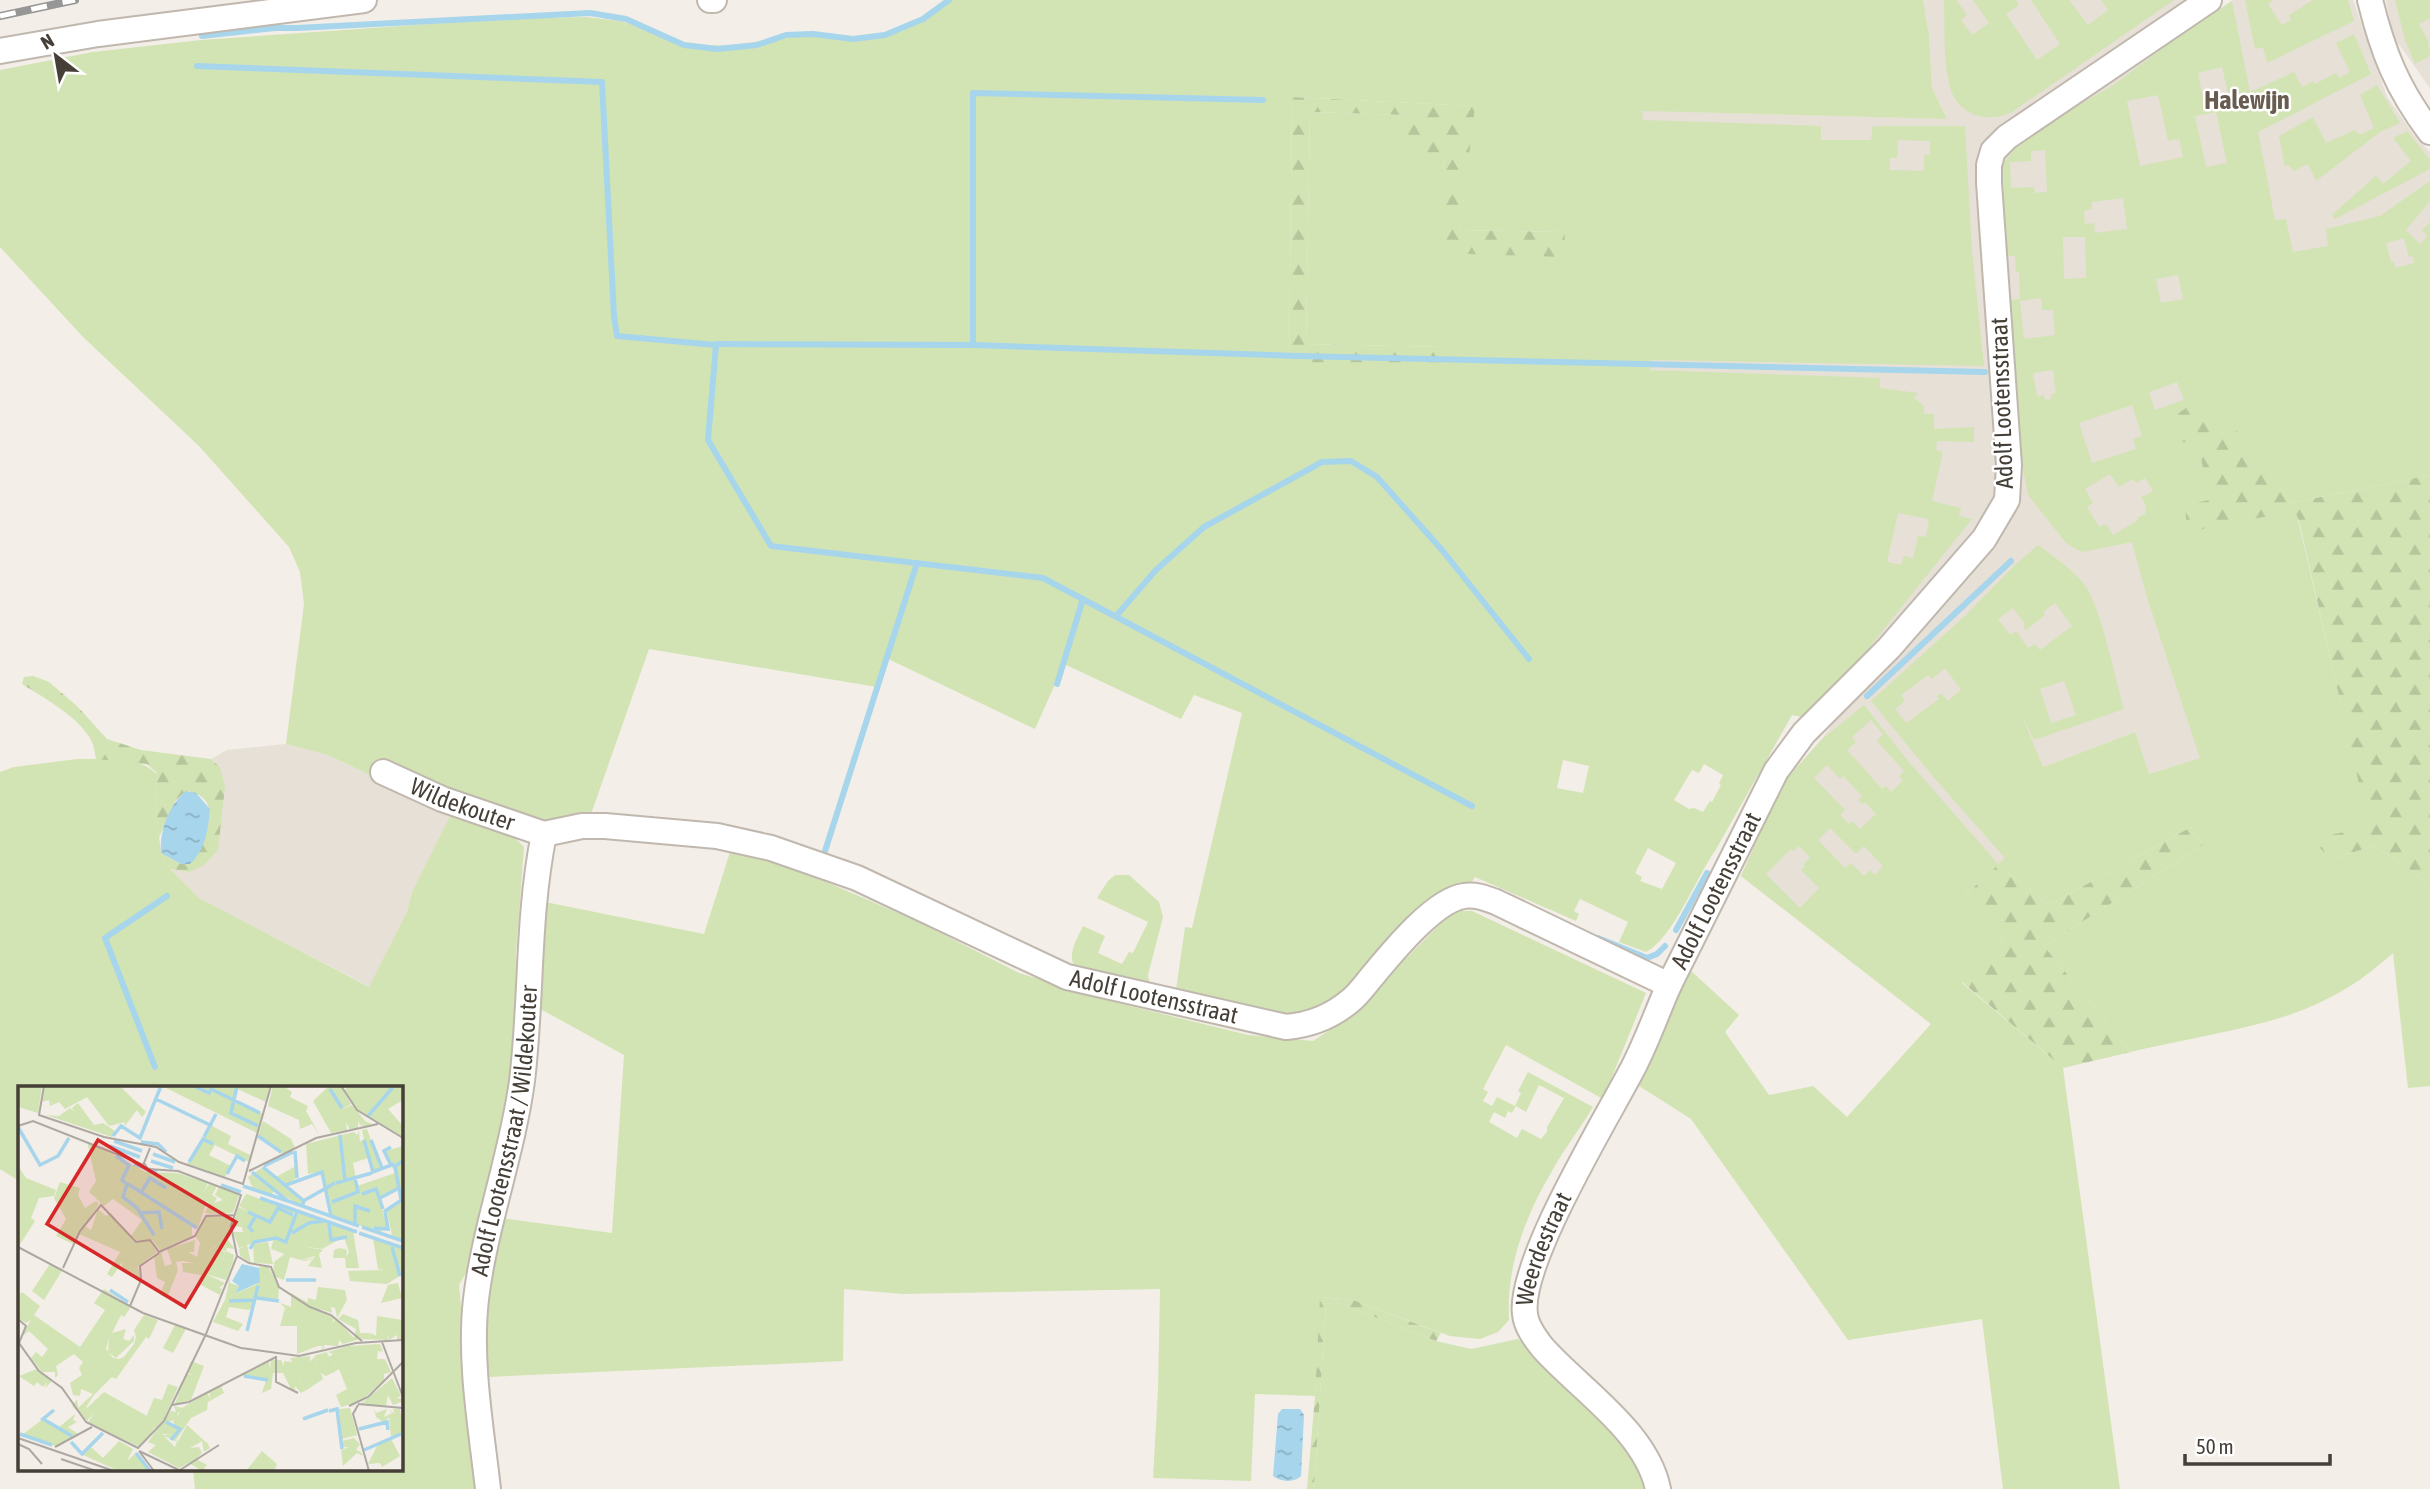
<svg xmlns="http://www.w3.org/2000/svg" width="2430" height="1489" font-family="'Asap Condensed',sans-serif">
  <defs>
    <pattern id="forest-firs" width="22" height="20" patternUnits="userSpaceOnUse" patternTransform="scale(1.75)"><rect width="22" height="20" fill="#d2e4b3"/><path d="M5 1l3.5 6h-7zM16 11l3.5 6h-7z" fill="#b6c59b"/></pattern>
    <pattern id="water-ripples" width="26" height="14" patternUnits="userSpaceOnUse" patternTransform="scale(1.75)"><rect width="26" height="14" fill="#a7d5ec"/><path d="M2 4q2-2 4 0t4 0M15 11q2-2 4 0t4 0" fill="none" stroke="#8aaec0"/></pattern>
  </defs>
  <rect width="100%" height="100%" fill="#f3eee7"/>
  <g fill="#e6e0d6">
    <polygon points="1923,0 2187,0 2015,115 1997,128 1979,149 1975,183 2000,496 1986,523 1876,650 1708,631 1835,378 1649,370 1475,106 1947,119 1932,88 1929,35"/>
    <polygon points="2233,0 2353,0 2387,97 2417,139 2430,152 2430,342 2413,295 2190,375 2209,500 2148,601 2201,758 2148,774 2135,732 2043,767 2014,700 2006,858 1931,1023 1741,876 1782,784 1821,740 1853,697 1998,537 1998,168 2003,156 2014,144 2052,121"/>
    <polygon points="2386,0 2430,0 2430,88 2393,36"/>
    <polygon points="286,744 328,755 451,814 412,892 407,912 370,987 199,898 170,869 189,872 220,767 211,759 227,750"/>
  </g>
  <g fill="#d2e4b3" fill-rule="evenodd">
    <path d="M952,0H1923L1929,35L1932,88L1947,119L1642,111L1643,120L1821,126V140H1871L1873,126H1965L1972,251L1984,366L1652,360L1650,370L1880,378V388L1918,393L1914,398L1924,406V414H1934V429L1974,427V442L1937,441L1936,450L1943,452L1932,501L1961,508L1959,516L1972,519L1868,649L1876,650L1806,718L1792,715L1715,851C1695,879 1674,937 1646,952L1619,942L1628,922L1580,899L1574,911L1579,914L1576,921L1475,877L1470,885L1345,993L1296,1019L1175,997L1185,927L1192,928L1242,713L1194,695L1181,719L1064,664L1035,729L886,658L877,687L649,649L590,817L541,821L456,796L377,761L372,776L328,755L286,744L304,604L300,572L289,547L199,446L83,337L0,247V70L93,52L201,40L501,19L585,17L620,21L655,31L676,42L705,45L736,46L806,31L832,38L869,40L902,31ZM1292,97L1474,106L1460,230L1565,232L1438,253L1444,156L1407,115L1310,112L1306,344L1445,347L1289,365ZM1898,140L1930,141V155H1924V171L1890,170V158H1897ZM1898,513L1929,519L1926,537L1918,536L1913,558L1904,556L1901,565L1887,562ZM1563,760L1589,766L1583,793L1557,788ZM1704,764L1723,775L1719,784L1721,785L1712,802L1710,801L1703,812L1694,808L1689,809L1674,800L1692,770L1699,773ZM1648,848L1676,863L1662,889L1640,881L1642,877L1635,873Z"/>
    <path d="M1944,0H1956L1967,15L1961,20L1972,35L1989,23L1973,0H2016L2019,5L2006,14L2037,60L2060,44L2031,0H2069L2088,25L2108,10L2101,0H2174L2012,112C1986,125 1955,114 1949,83C1943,56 1945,27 1944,0Z"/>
    <polygon points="2245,0 2274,0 2268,4 2282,25 2291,20 2289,15 2313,0 2348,0 2354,21 2267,63 2263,47 2255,49"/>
    <polygon points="2395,0 2430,0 2430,18 2419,24 2428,41 2430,56 2415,64 2405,40"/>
    <path d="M2232,1L2250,92L2294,72L2302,87L2313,81L2315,84L2336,73L2339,78L2350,72L2336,43L2354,34L2371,74L2258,132L2275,220L2286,219L2293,252L2328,246L2326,229L2380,216L2430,181V201L2406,230L2420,244L2428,236L2422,230L2430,222V475L2291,503L2233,427L2218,436L2198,442L2209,500L2296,511L2370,829L2333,834L2331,859L2374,846L2401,863L2430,885V1086L2408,1088L2393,953C2372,972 2349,989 2323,1001C2269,1028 2190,1037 2131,1052L2044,946L2203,845L2191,827L2049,905L1998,865L1964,895L2004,941L1962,983L2063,1068L2120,1489H2003L1982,1319L1848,1340L1691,1119L1636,1084L1689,969L1739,1015L1725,1032L1769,1095L1813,1086L1847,1117L1931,1024L1741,876L1782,784L1821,740L1864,705L1908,761L1998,864L2005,858L1936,780L1871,701L1966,615L2015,565L2038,545C2054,557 2071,568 2084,584C2101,606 2115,679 2124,709L2034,740L2021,714L2043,767L2135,732L2149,774L2200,758L2148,601L2132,542L2082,552L2066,543L2028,495L2016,432L2008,300L2020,299L2019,272H2016L2015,256H2006L2003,164L2018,145L2052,121L2115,84L2172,41ZM2222,67L2230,102L2216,105L2214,97L2203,99L2198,73ZM2158,95L2168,141L2179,139L2183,157L2140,166L2127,101ZM2216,112L2227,163L2206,167L2195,116ZM2045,150L2047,192L2035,193L2034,187L2011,188L2010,162L2031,161V151ZM2123,198L2127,229L2095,233L2094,223L2085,224L2084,211L2092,209V202ZM2063,237H2085L2086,278L2064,279ZM2404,238L2409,257L2413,256L2414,263L2395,268L2394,262H2391L2386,243ZM2178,275L2183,299L2161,303L2156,279ZM2041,298L2042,310H2053L2055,335L2024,339L2020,301ZM2053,370L2056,393L2051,395V399L2045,400L2044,395L2037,396L2033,373ZM2177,382L2184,400L2155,410L2149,392ZM2132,405L2142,436L2133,439L2136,449L2092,463L2079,423ZM2110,474L2119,487L2133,479L2136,483L2145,478L2153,491L2145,496H2141L2146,506L2145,514L2137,518L2138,520L2113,535L2106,524L2099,527L2087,507L2093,503L2085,489ZM2055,603L2072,626L2040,650L2035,644L2028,648L2016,631L2010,635L1998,619L2013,608L2025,624L2023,626L2026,630L2045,615L2043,612ZM1945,668L1961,690L1948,701L1941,693L1937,696L1939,699L1906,723L1895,709L1905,701L1901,695L1928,675L1932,679ZM2064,681L2076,715L2051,723L2040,689ZM1871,720L1883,734L1877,741L1904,771L1899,776L1903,781L1891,792L1886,786L1882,789L1847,750L1856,742L1852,737ZM1827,765L1840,779L1843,776L1862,796L1858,800L1862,804L1865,802L1876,814L1860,829L1852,821L1849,824L1840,815L1845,810L1814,778ZM1830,828L1856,854L1864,846L1883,866L1875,875L1870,870L1864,876L1851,863L1845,868L1818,840ZM1799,846L1810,857L1803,865L1805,867L1801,870L1819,888L1800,908L1766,874L1791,849L1793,851Z"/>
    <polygon points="2377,85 2400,123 2380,132 2316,181 2308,164 2293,171 2289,165 2285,166 2279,136 2313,117 2326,143 2355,130 2359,135 2374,128 2360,95"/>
    <polygon points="2407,131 2430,160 2430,169 2335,219 2332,215 2376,176 2383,184 2411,161 2393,138"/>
    <path d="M78,759C105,759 137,755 157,774L155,801L161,853L170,869L199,898L369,987L407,912L412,892L451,814L511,834L524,847L516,953L515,1032L510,1079L502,1125L470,1266L459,1285L478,1489H195L193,1470H401V1088H19V1181L0,1169V772L14,767Z"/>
    <path d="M731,849L796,869L919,922L1019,973L1114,1002L1248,1035L1313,1041L1345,1020L1446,918L1460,911H1472L1646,993L1603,1099L1506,1045L1483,1089L1488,1092L1483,1101L1492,1106L1497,1097L1515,1106L1521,1093L1518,1091L1528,1072L1593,1107C1580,1129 1564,1149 1552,1171C1525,1216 1506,1267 1509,1320L1498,1332L1480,1339L1450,1336L1353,1300L1321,1297L1315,1396L1255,1394L1251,1481L1153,1478L1158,1390L1160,1289L903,1294L844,1289L843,1361L488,1377L483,1301L501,1218L612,1233L624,1055L535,1006L540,901L704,934ZM1539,1085L1564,1098L1547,1127V1132L1541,1139L1522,1129L1517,1138L1489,1122L1494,1112L1505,1118L1508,1111L1512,1113L1516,1106L1526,1112Z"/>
    <path d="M1115,875H1129L1159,902L1163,917L1148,975L1151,991L1074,966C1068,952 1077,939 1083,926L1105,936L1098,953L1122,964L1129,952L1133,953L1148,922L1097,898L1108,881Z"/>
    <polygon points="1336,1302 1436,1341 1471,1349 1518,1339 1606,1419 1633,1451 1646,1489 1314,1489 1326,1304"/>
  </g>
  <g fill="url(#forest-firs)">
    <polygon points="1292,97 1475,106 1460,230 1565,232 1564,257 1437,253 1444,157 1406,154 1407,115 1310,112 1306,344 1446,347 1444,363 1289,365"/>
    <polygon points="2193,403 2218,436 2233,426 2291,503 2430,475 2430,885 2401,863 2374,846 2331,859 2320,848 2333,834 2369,828 2299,521 2295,511 2187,532 2185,505 2209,500 2198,442 2182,442 2173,417"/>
    <path d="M33,676L49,682L77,706L107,739L141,750L211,759L220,767L225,787L218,850L204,865L189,872L170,869L161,853L181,864H191C202,841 229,798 186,791L176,800L159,837L155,801L157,773L147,764L96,759C95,754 94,747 92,742C81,718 44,698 22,684L24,677Z"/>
    <polygon points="2191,827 2203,845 2044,946 2131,1052 2063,1068 1962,982 2004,941 1964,896 1998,865 2049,905"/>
    <polygon points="1320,1297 1353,1300 1441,1333 1436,1341 1336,1302 1326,1304 1314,1489 1307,1489 1315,1396"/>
  </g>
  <g fill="url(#water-ripples)">
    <path d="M186,791L196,793L210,809C208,829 206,849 190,864H181L161,853C159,831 169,805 186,791Z"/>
    <path d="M1282,1409H1300L1304,1415L1301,1476C1294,1483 1280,1482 1273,1476L1278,1414Z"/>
  </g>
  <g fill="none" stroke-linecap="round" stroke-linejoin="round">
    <g stroke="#a7d5ec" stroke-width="6">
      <polyline points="202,36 275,28 297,28 590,13 626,19 684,45 717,49 757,45 786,35 813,34 853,39 885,35 923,19 949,0"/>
      <polyline points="197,66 602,82 614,316 617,336 716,345 708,440 771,546 1043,578 1472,806"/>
      <polyline points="716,344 973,345 1299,356 1985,372"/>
      <polyline points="973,345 973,93 1263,100"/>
      <polyline points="1116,616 1156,570 1204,527 1322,462 1351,461 1377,477 1442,550 1529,659"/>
      <polyline points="1057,684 1083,599"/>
      <polyline points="1867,696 2011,561"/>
      <polyline points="825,851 917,563"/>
      <polyline points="1676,930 1707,873"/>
      <polyline points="1598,938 1647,958 1657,954 1665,946"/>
      <polyline points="155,1067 105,938 167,896"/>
    </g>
    <g stroke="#c0b8ae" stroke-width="28">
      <g id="minor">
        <polyline points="710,0 714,0"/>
        <path d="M2370,0C2383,53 2397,88 2430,132"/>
        <polyline points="0,51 98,34 364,0"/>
        <path id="s1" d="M383,772L442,799L544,834"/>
        <path id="s2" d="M488,1489C481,1427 469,1361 476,1299C485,1225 512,1155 522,1081C532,998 527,918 544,834L582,826H605L717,836L771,848L857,878L1067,977L1286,1027C1311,1025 1331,1017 1350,1001C1359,994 1367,982 1375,973C1394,950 1435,900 1464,896C1475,894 1485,898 1496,902L1669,985L1776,771L1804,733L1889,648L1984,539L2007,500L2009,465L1989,183V165L1993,151L2007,137L2209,0"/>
        <path id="s3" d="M1658,1489C1646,1431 1579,1389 1542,1347C1535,1338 1526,1326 1525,1314C1518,1263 1607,1118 1633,1068C1647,1041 1657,1012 1669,985"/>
      </g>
    </g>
    <use href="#minor" stroke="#fff" stroke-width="24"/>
    <g stroke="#969696" stroke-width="8">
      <polyline id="rail" points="0,16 75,0"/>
    </g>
    <use href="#rail" stroke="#fff" stroke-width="5" stroke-dasharray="16" stroke-linecap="butt"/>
  </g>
  <g text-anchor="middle" stroke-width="5" stroke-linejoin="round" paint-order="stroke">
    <g font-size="24" fill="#453f37" stroke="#fff">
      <text transform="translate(2002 403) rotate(-92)" y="8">Adolf Lootensstraat</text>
      <text dy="8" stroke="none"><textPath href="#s1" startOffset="86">Wildekouter</textPath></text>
      <text dy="8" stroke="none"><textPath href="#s2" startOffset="1997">Adolf Lootensstraat</textPath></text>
      <text dy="8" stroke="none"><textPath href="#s2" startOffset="1304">Adolf Lootensstraat</textPath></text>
      <text dy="8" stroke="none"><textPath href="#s2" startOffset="362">Adolf Lootensstraat / Wildekouter</textPath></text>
      <text dy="8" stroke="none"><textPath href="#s3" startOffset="292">Weerdestraat</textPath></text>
    </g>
    <g font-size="26" font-weight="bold" fill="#675c4f" stroke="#fff">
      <text x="2247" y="109">Halewijn</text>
    </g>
  </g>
  <g transform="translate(18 1086)">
    <rect width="385" height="385" fill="#f3eee7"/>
    <path d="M0,0H24L20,27L0,21ZM27,0H102L128,26L124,31L119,24L106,41L107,36L91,40L69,11L47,23L41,16L32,20L31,14L23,16ZM144,0H252L248,16L219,3L217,14L245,28L239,47ZM255,0H265L274,6L272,11L290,20L288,25L302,50L294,38L282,43L281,34L250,20ZM311,0H322L333,18L325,23L334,19L347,35L356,39L346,41L343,35L345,42L340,36V42L332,44L328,36L329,44L313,47L295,15ZM332,0H385V14L370,23L385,40V51L339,23L326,4ZM60,17L76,39L85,37L97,45L94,51L28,29L41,30L52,22L57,26L54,22ZM245,35L273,53L277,62L266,69L240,50ZM194,40L213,50L210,58L232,69L231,76L197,59L191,69L213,80L207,91L169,78ZM349,43L363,83L354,85L350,72L335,77L339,100L377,87L367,65L385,60V154L374,150L369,125L383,115L381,103L361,112L369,142L362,146L313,130L305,85L290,88L288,58L336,46L339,49L341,45L342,56L346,53L344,44ZM69,55L128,86L159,87L190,97L186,106L191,98L199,100L194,109L199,112L196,117L205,114L197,109L201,101L221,109L215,127L189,128L187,126L191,119L189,115L180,142L174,139V150L142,164L134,154L121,156L113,150L124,134L95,113L86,120L71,106L78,95ZM0,80L8,92L38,104L36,110L21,112L13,132L17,135L1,160ZM278,80V92L267,100L286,115L283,119L256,105L253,109L235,103L230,91L245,81L258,91ZM42,96L62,102L60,109L67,122L78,115L81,118L55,158L38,150L48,133L36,112ZM228,108L278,125L273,129L278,132L280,126L335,145L341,182H328L327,172H315L316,164L322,162L329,164L328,171L331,166L326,151L304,163L283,160L305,164L301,168L304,182L290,180L297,170L283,174L253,163L256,152L229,159L233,177L222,170L221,163L226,161L221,162L215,146H225L224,141L215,140L220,121L230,125L221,120ZM80,123L88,130L93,127L115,155H132L139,166L120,180L122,195L104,183V176L94,191L89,188L102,166L61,148L67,140L73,144ZM214,130L213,150L209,153L217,163L209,162L208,165L216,169L215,176L205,173L207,165L193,160L186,182L188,188L207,197L201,202L204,203L202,209L179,197L183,189L165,186L164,177H176L165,175L158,176L160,184L149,212L142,209L147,196L139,192L136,171L143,166L147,180L154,178L149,163L177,154L176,166H170L179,171L182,157L178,151L188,131ZM355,152L374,158L379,181L375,159L385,162V188L369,198L332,195L330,185L366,184L360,183ZM250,156L255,178L236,177L235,158ZM32,178L45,183L26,214L14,205ZM250,180L261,201L260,216L239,213L231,224L211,221L208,231L225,238L220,245L195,236L207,214L212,191V197L221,200L219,207L239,198L241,181ZM380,197L384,212L363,217L370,199ZM300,201L327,204L329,214L319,232L317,222L313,221L314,227L289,219L290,212L298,214ZM86,203L113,221L106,231L103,229L94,247L108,243L105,253L111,255L116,249V255L98,272L90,266L91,251L88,263L95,272L101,273L106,271L116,258L118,251L116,244L126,229L140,234L131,253L128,251L98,293L94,291L76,309L68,321L76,327L69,335L54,320L59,313L60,322L75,308L63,303L62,310L55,309L52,297L64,289L61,282L65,276L56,268L38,280L40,289L37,292V286H24L13,272L18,266L24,271L30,263L11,245L2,252L13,234L8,237L0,232V211L4,206L22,220L16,229L62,261L87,224L76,217ZM273,207L316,232L314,237L318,233L336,252L338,243L320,233L325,228L340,234L342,247H352L350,252L353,247L358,250L359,230L385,234V253L379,254V249L371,254L370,248V254L342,253L325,258L321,254L320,260L306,259V262L303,265L305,260H300L279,268V240H262L267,222L262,217L273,221ZM157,239L168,243L155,267L145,262ZM362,258L365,266L360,265L359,273H367L373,286L366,288V294L343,315L323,321L318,309L329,303L321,283L318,285L315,276L299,281L298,269L309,266L311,271L315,268L310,266L330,260ZM292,270V280L280,289L287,305L283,307L277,300V305L273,303L265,287H255L253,303L244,307L248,294L222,289L251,276L252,283L253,274H263L266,280V275L274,276L272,272ZM173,275L186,280L173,314L157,318L168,287L176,290L169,286ZM19,283L34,295L27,302L29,296L25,301L19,296L16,300L1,290ZM374,292L383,310L379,312L385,313V321L383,316L375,319L370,309L368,320H348L347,316L344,320V317ZM150,298L160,301L145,335L136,343L129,329L136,312L144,314ZM203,300L206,307L190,316L189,324L173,332L160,326L159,333L150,336L161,342L155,349L144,348L157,361L169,339L190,358L192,362L186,366L184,355L172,362L181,361L184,367L178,373L189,379L184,385L171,377L161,382L130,366L138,359L130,356L153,325L158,326L156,320L164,322L189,307L193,314L191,306ZM332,322L339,349L324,353L321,323ZM356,322L358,327L369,323L366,331L374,327L371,323L377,328L375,323H382L385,346L373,351L371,331L366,337L358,331ZM57,328L55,334L59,336L50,341L60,348L40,361L4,349L25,333L40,342ZM336,352L342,358L338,364L343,366L345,370L339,367L325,380L323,364L331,361H325L324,355ZM373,353L382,370L364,381L362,377L350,378L359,360ZM101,355L115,363L109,375L118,367L131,385H101L65,369L73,361L85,372ZM244,365L259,378L256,385H228Z" fill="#d2e4b3"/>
    <path d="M189,151L193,160L207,166L205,173L215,176L208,194L188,188L183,182L192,161L186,158ZM269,166L283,174L299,172L286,175L272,171L266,194L258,191L250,194L255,191L256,176ZM298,269L299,280L301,276H315L318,285L308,290L303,287L305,293L287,305L280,289ZM163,325L173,332L158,354L163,359L157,361L159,356L144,349H155L160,343L155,336Z" fill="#d2e4b3"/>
    <path d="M86,306L131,331L136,343L122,361L70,337L76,327L69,322Z" fill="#d2e4b3"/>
    <path d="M224,178L241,182L242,196L218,207L221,200L214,195Z" fill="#a7d5ec"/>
    <path fill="none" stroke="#a7d5ec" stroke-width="3.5" d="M176,0L191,7L193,3L242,27M219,0L213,27L240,40M312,3L324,22M138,13L194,40M350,30L376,0M0,41L22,79L40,70L51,52M322,49L327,95M95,50L103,40L122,52L143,0M240,50L263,66M186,51L198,28M346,54L355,86L376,78M353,54L364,82M96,55L124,65M123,56L140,58L148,66M92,60L122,71M277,65L279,92M135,68L157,76M98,70L111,79L104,94L109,98L105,111L119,122L136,149M133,75L155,82M171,76L185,53L195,58M116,78L139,86M373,79L366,65L373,61M246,80L275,66M245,81L286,115L284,120M234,86L270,115L341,140M209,88L219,70L227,75M318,97L354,87M110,98L179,142M203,99L223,106M268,99L304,86L313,130M225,100L270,115M124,105L132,92L148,102M344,108L358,103L365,123M242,112L339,146M362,112L381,102M383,113L377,80L385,75M287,114L317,97M314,116L340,106L337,92M230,126L238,130L231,141L235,146M122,127L141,126L144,143M239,130L252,136L260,122L275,129M311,137L313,154L329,151M337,137V120L352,125M344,141L385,155M356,142L370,143L367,125L385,113M274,147L291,137L305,135M341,147L385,162M374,161L382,190M232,163L236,156L258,152L268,156L279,125M268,194H298M92,204L110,216M239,212L261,215M211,215L238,214M229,245L240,200M226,290L250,294M36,324L25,333L54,350M311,325L319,323L324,363M285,333L310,324M148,336L162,343L153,354M341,343L369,336L370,344M2,348L34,359M53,356L64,368L85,347M346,364L383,348M118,367L132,385"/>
    <path fill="none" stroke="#ada8a1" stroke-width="2" d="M26,0L21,29L86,51L138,61L161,76L225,98L253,0M323,0L339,24L385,52M0,40L15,35L126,79M231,85L298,52L360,38M0,161L125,227L223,262L281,270L338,257L385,254M219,170L231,177L253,181L261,201L292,221L313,229L344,255M45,182L62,145L83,119L118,156L132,154L141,166L177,150L188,130L216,129M112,220L123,194L122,180L141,167M0,233L8,240L1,257L21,285L44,302L68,336L120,362L146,335L188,248L219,170L213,140L223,109L160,85L130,83L126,77L132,62M364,256L385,311M258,270V296L280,307M340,318L385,322M154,319L171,316L258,271M340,319L335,328L351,385M331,320L350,311L385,276M0,352L96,385M0,358L11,363L24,378M37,361L74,341M121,365L163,385M121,365L136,385M43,373L78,385M162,384L201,359"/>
    <path fill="#d62828" fill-opacity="0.15" stroke="#d62828" stroke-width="3.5" d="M80,54L218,136L167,221L29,138Z"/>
    <rect width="385" height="385" fill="none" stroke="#453f37" stroke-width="3.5"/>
  </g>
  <g transform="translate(56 56) rotate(329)" stroke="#ffffff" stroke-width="5" paint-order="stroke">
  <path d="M0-5L12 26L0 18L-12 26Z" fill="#453f37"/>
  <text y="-10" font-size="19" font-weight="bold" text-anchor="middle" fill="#453f37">N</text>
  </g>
  <path d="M2185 1454v10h145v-10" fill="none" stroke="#453f37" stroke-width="3.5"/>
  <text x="2196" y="1454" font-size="21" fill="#453f37" stroke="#ffffff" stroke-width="5" paint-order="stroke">50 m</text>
</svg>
